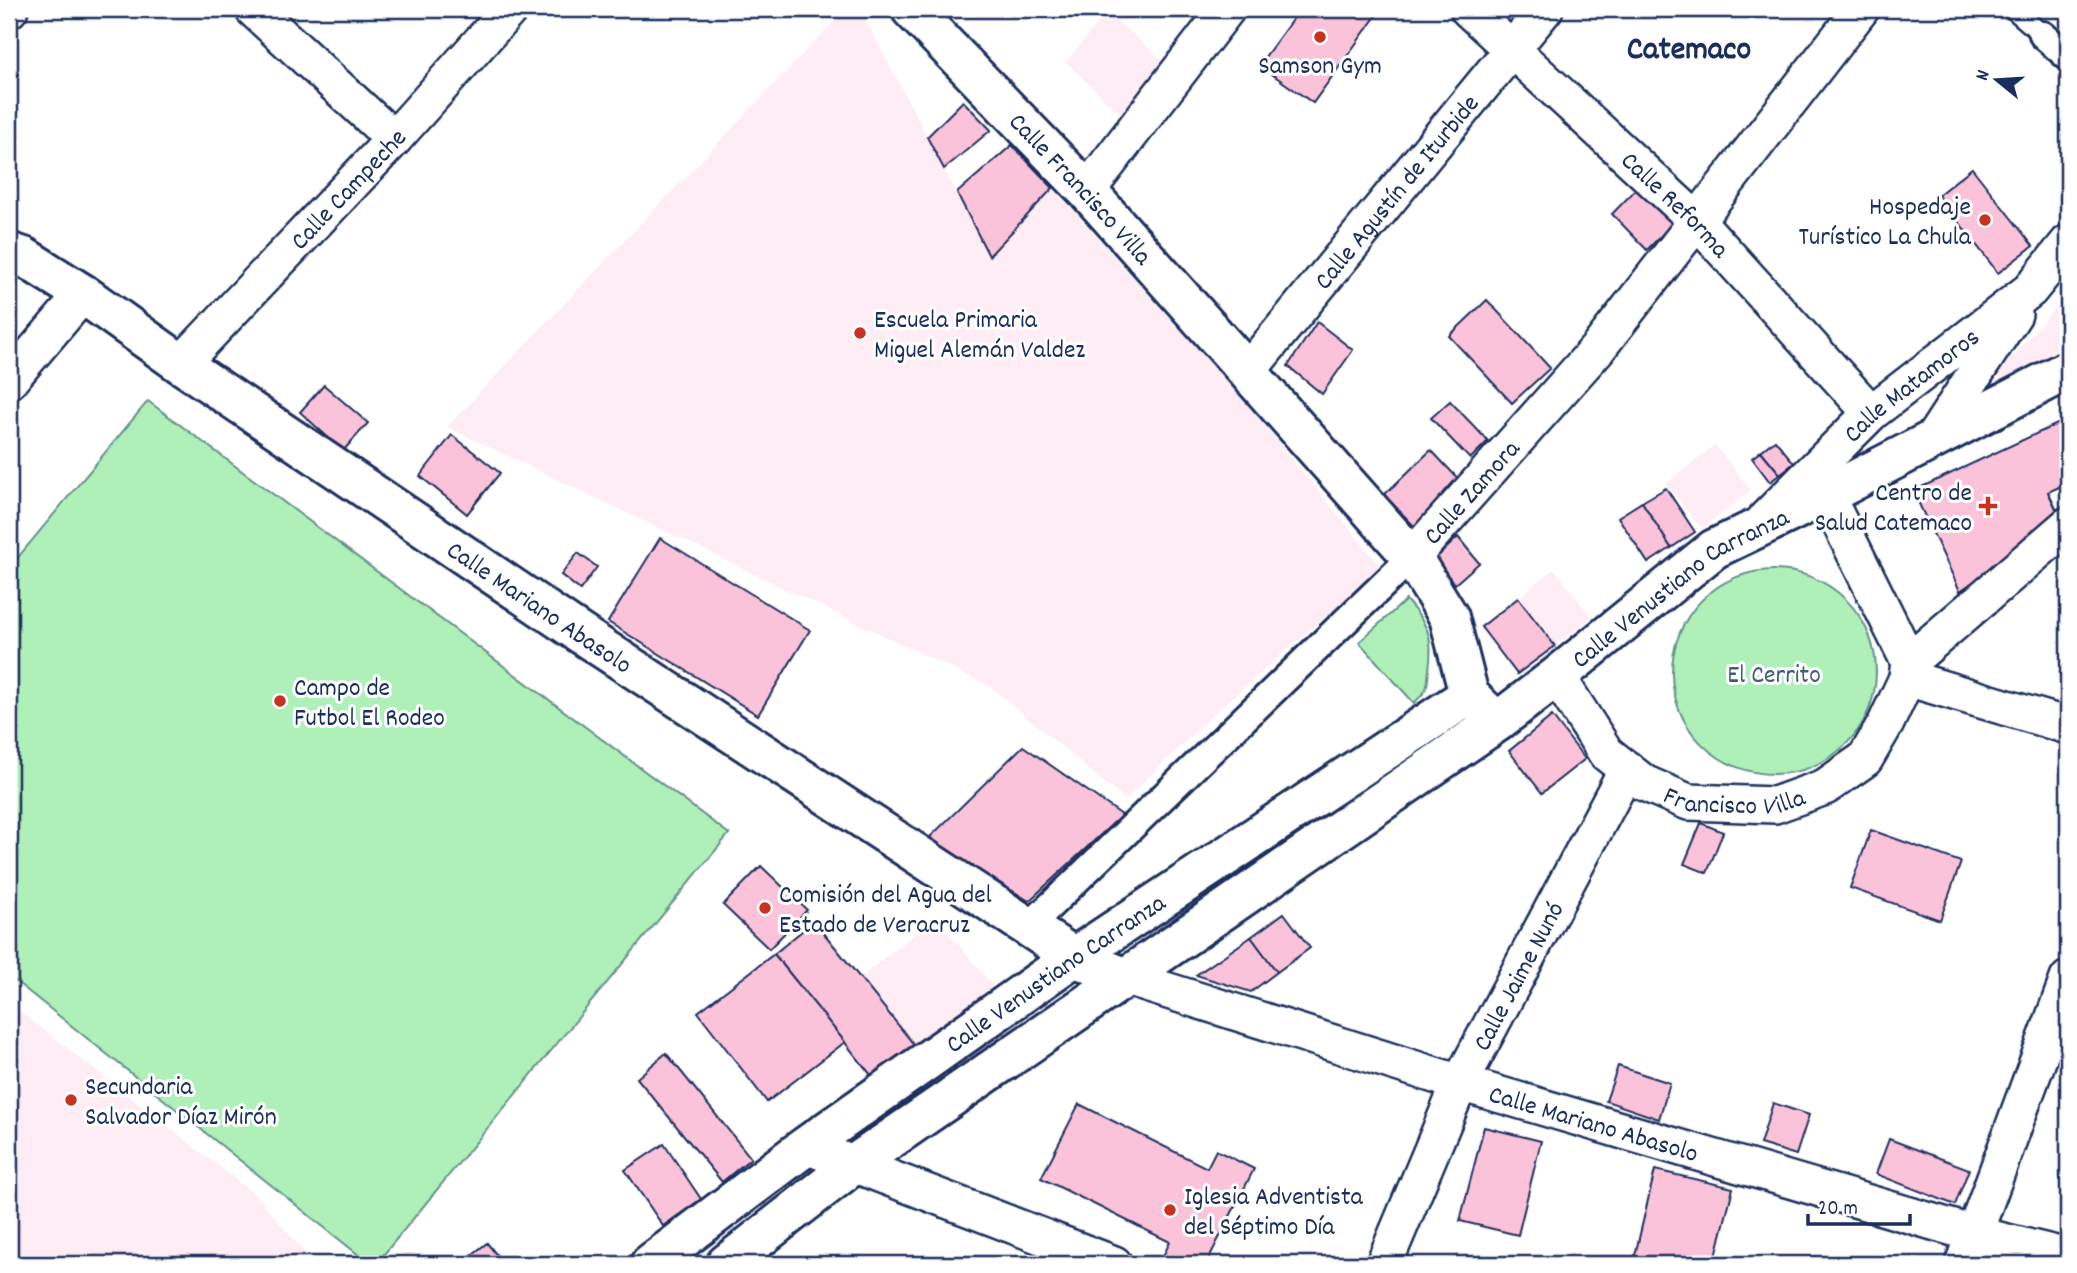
<svg xmlns="http://www.w3.org/2000/svg" width="2077" height="1273" font-family="Dekko,sans-serif">
  <rect width="100%" height="100%" fill="#fff"/>
  <filter id="ink" filterUnits="userSpaceOnUse"><feTurbulence type="fractalNoise" baseFrequency=".0143" numOctaves="2"/><feDisplacementMap in="SourceGraphic" scale="14" xChannelSelector="R" yChannelSelector="G"/><feConvolveMatrix kernelMatrix="1 2 1 2 8 2 1 2 1" color-interpolation-filters="sRGB"/></filter>
  <g filter="url(#ink)">
    <g fill="#feedf4">
      <polygon points="846,9 860,9 989,255 1053,188 1252,410 1382,568 1216,711 1125,800 991,687 447,427"/>
      <polygon points="1107,12 1169,66 1124,118 1066,62"/>
      <polygon points="2068,293 2068,360 2008,392 1998,373"/>
      <polygon points="1715,445 1751,490 1702,529 1666,484"/>
      <polygon points="1554,569 1592,617 1555,646 1518,598"/>
      <polygon points="935,917 993,986 916,1047 860,978"/>
      <polygon points="9,1003 257,1196 314,1264 9,1264"/>
    </g>
    <g fill="#aff0b8" stroke="#65908b" stroke-width="2">
      <polygon points="148,401 729,834 376,1264 370,1264 9,976 9,568"/>
      <circle cx="1774" cy="672" r="102"/>
      <path d="M1406,600C1428,625 1434,636 1429,669C1427,688 1429,689 1414,703L1359,642Z"/>
    </g>
    <g fill="#fbc3da" stroke="#1b2f5e" stroke-width="2">
      <polygon points="1300,9 1381,9 1313,103 1259,65"/>
      <polygon points="963,101 991,130 944,169 927,137"/>
      <polygon points="1012,145 1053,188 989,256 957,193"/>
      <polygon points="1972,168 2033,246 1998,273 1938,195"/>
      <polygon points="1642,183 1678,218 1647,250 1612,214"/>
      <polygon points="1487,300 1550,368 1512,403 1449,336"/>
      <polygon points="1317,322 1353,350 1322,394 1288,366"/>
      <polygon points="324,385 368,423 343,451 300,412"/>
      <polygon points="1450,401 1488,441 1470,459 1431,418"/>
      <polygon points="2068,419 2068,483 2048,492 2062,521 1960,591 1913,491"/>
      <polygon points="452,435 500,473 467,514 420,476"/>
      <polygon points="1775,440 1794,463 1780,474 1761,451"/>
      <polygon points="1431,450 1464,485 1418,530 1384,495"/>
      <polygon points="1761,451 1780,474 1770,482 1752,458"/>
      <polygon points="1666,488 1695,532 1671,548 1642,502"/>
      <polygon points="1642,502 1671,548 1648,563 1618,517"/>
      <polygon points="1458,537 1479,563 1455,584 1434,560"/>
      <polygon points="660,538 810,630 758,715 608,622"/>
      <polygon points="578,553 597,567 580,590 561,575"/>
      <polygon points="1518,598 1555,646 1517,674 1481,627"/>
      <polygon points="1552,716 1585,759 1542,793 1509,751"/>
      <polygon points="1023,746 1122,815 1029,901 928,839"/>
      <polygon points="1701,823 1723,832 1707,873 1684,864"/>
      <polygon points="1871,830 1961,862 1940,920 1850,888"/>
      <polygon points="761,866 807,910 769,949 723,905"/>
      <polygon points="1284,913 1310,948 1277,972 1251,937"/>
      <polygon points="814,921 916,1047 875,1080 774,954"/>
      <polygon points="1251,937 1277,972 1251,992 1196,975"/>
      <polygon points="774,954 845,1042 767,1102 698,1012"/>
      <polygon points="666,1053 751,1158 722,1182 637,1078"/>
      <polygon points="1618,1066 1670,1083 1659,1119 1606,1101"/>
      <polygon points="1773,1103 1809,1115 1796,1155 1760,1144"/>
      <polygon points="1079,1104 1207,1168 1216,1150 1254,1169 1206,1264 1164,1264 1160,1262 1170,1242 1041,1178"/>
      <polygon points="1484,1127 1541,1141 1518,1235 1460,1221"/>
      <polygon points="1889,1139 1969,1169 1955,1205 1876,1174"/>
      <polygon points="664,1144 701,1199 663,1226 625,1170"/>
      <polygon points="1655,1170 1733,1188 1714,1264 1633,1264"/>
      <polygon points="487,1243 504,1264 460,1264"/>
    </g>
    <g fill="none" stroke-linecap="round" stroke-linejoin="round">
      <g stroke="#1b2f5e" stroke-width="23">
        <polyline id="service" points="2013,9 2043,35"/>
      </g>
      <g stroke="#1b2f5e" stroke-width="32">
        <g id="pedestrian">
          <polyline points="2043,35 2068,57"/>
          <polyline points="1028,927 1412,557"/>
        </g>
      </g>
      <g stroke="#1b2f5e" stroke-width="40">
        <g id="minor">
          <polyline points="253,9 394,139"/>
          <path id="s1" d="M1468,9L1696,220L1871,413"/>
          <polyline points="9,10 10,9"/>
          <polyline points="1087,191 1227,9"/>
          <path id="s2" d="M181,364L394,139L510,9"/>
          <path id="s3" d="M1247,372L1545,9"/>
          <polyline points="9,381 83,294"/>
          <polyline points="1934,437 2014,314"/>
          <path id="s4" d="M1764,520L1871,413L2030,290L2068,243"/>
          <path id="s5" d="M1412,557L1599,347L1861,9"/>
          <polyline points="1909,662 2068,525"/>
          <path id="s6" d="M1557,676L1606,753L1644,783L1688,802L1775,805L1825,787L1865,759L1886,723L1907,678L1909,662L1826,495"/>
          <polyline points="1907,678 2068,726"/>
          <path id="s7" d="M1124,977L1460,1083L1974,1234L2068,1257"/>
          <polyline points="806,1146 1114,1264"/>
          <path id="s8" d="M1384,1264L1460,1083L1627,769"/>
          <polyline points="1963,1264 2068,979"/>
        </g>
      </g>
      <g stroke="#1b2f5e" stroke-width="44">
        <g id="tertiary">
          <path id="s9" d="M9,252L24,257L83,294L181,364L590,640L1074,957L1124,977"/>
          <path id="s10" d="M1497,722L1557,676L1714,549L1826,495L2068,370"/>
        </g>
      </g>
      <g stroke="#1b2f5e" stroke-width="44">
        <g id="secondary">
          <path id="s11" d="M911,9L1087,191L1412,557L1449,617L1469,695"/>
          <path id="s12" d="M650,1264L806,1146L1074,957L1469,695"/>
          <polyline points="726,1264 853,1165 1497,722 1469,695"/>
        </g>
      </g>
      <use href="#service" stroke="#fff" stroke-width="18"/>
      <use href="#pedestrian" stroke="#fff" stroke-width="26"/>
      <use href="#minor" stroke="#fff" stroke-width="35"/>
      <use href="#tertiary" stroke="#fff" stroke-width="38"/>
      <use href="#secondary" stroke="#fff" stroke-width="38"/>
    </g>
  </g>
  <g fill="#c8321e" stroke="#fff" stroke-width="2.5">
    <circle cx="1320" cy="37" r="7"/>
    <circle cx="1985" cy="220" r="7"/>
    <circle cx="860" cy="333" r="7"/>
    <path d="M1984.5 495.5h7v7h7v7h-7v7h-7v-7h-7v-7h7z"/>
    <circle cx="280" cy="701" r="7"/>
    <circle cx="765" cy="908" r="7"/>
    <circle cx="71" cy="1100" r="7"/>
    <circle cx="1170" cy="1210" r="7"/>
  </g>
  <g text-anchor="middle" stroke-width="6" stroke-linejoin="round" paint-order="stroke">
    <g font-size="26" fill="#1b2f5e" stroke="#fff" text-anchor="start">
      <text x="1320" y="73" text-anchor="middle">Samson Gym</text>
      <text x="1971" y="214" text-anchor="end">Hospedaje<tspan x="1971" dy="30">Turístico La Chula</tspan></text>
      <text x="874" y="327">Escuela Primaria<tspan x="874" dy="30">Miguel Alemán Valdez</tspan></text>
      <text x="1972" y="500" text-anchor="end">Centro de<tspan x="1972" dy="30">Salud Catemaco</tspan></text>
      <text x="294" y="695">Campo de<tspan x="294" dy="30">Futbol El Rodeo</tspan></text>
      <text x="779" y="902">Comisión del Agua del<tspan x="779" dy="30">Estado de Veracruz</tspan></text>
      <text x="85" y="1094">Secundaria<tspan x="85" dy="30">Salvador Díaz Mirón</tspan></text>
      <text x="1184" y="1204">Iglesia Adventista<tspan x="1184" dy="30">del Séptimo Día</tspan></text>
    </g>
    <g font-size="26" fill="#1b2f5e" stroke="#fff">
      <text dy="9" stroke="none"><textPath href="#s2" startOffset="242">Calle Campeche</textPath></text>
      <text dy="9" stroke="none"><textPath href="#s11" startOffset="247">Calle Francisco Villa</textPath></text>
      <text dy="9" stroke="none"><textPath href="#s3" startOffset="234">Calle Agustín de Iturbide</textPath></text>
      <text dy="9" stroke="none"><textPath href="#s1" startOffset="285">Calle Reforma</textPath></text>
      <text dy="9" stroke="none"><textPath href="#s4" startOffset="200">Calle Matamoros</textPath></text>
      <text dy="9" stroke="none"><textPath href="#s5" startOffset="88">Calle Zamora</textPath></text>
      <text dy="9" stroke="none"><textPath href="#s10" startOffset="228">Calle Venustiano Carranza</textPath></text>
      <text dy="9" stroke="none"><textPath href="#s9" startOffset="639">Calle Mariano Abasolo</textPath></text>
      <text dy="9" stroke="none"><textPath href="#s6" startOffset="234">Francisco Villa</textPath></text>
      <text dy="9" stroke="none"><textPath href="#s12" startOffset="499">Calle Venustiano Carranza</textPath></text>
      <text dy="9" stroke="none"><textPath href="#s8" startOffset="318">Calle Jaime Nunó</textPath></text>
      <text dy="9" stroke="none"><textPath href="#s7" startOffset="492">Calle Mariano Abasolo</textPath></text>
    </g>
    <g font-size="26" fill="#405f74" stroke="#fff">
      <text x="1774" y="682">El Cerrito</text>
    </g>
    <g font-size="33" font-weight="bold" fill="#1b2f5e" stroke="#fff">
      <text x="1689" y="58">Catemaco</text>
    </g>
  </g>
  <rect width="2077" height="1273" fill="none" stroke="#fff" stroke-width="35"/>
  <rect x="18" y="18" width="2042" height="1238" fill="none" stroke="#1b2f5e" stroke-width="2.5" filter="url(#ink)"/>
  <g transform="translate(1997 80) rotate(288)" stroke="#ffffff" stroke-width="5" paint-order="stroke">
  <path d="M0-5L12 26L0 18L-12 26Z" fill="#1b2f5e"/>
  <text y="-10" font-size="19" font-weight="bold" text-anchor="middle" fill="#1b2f5e">N</text>
  </g>
  <path d="M1808 1214v10h102v-10" fill="none" stroke="#1b2f5e" stroke-width="3.5"/>
  <text x="1818" y="1214" font-size="21" fill="#1b2f5e" stroke="#ffffff" stroke-width="5" paint-order="stroke">20 m</text>
</svg>
